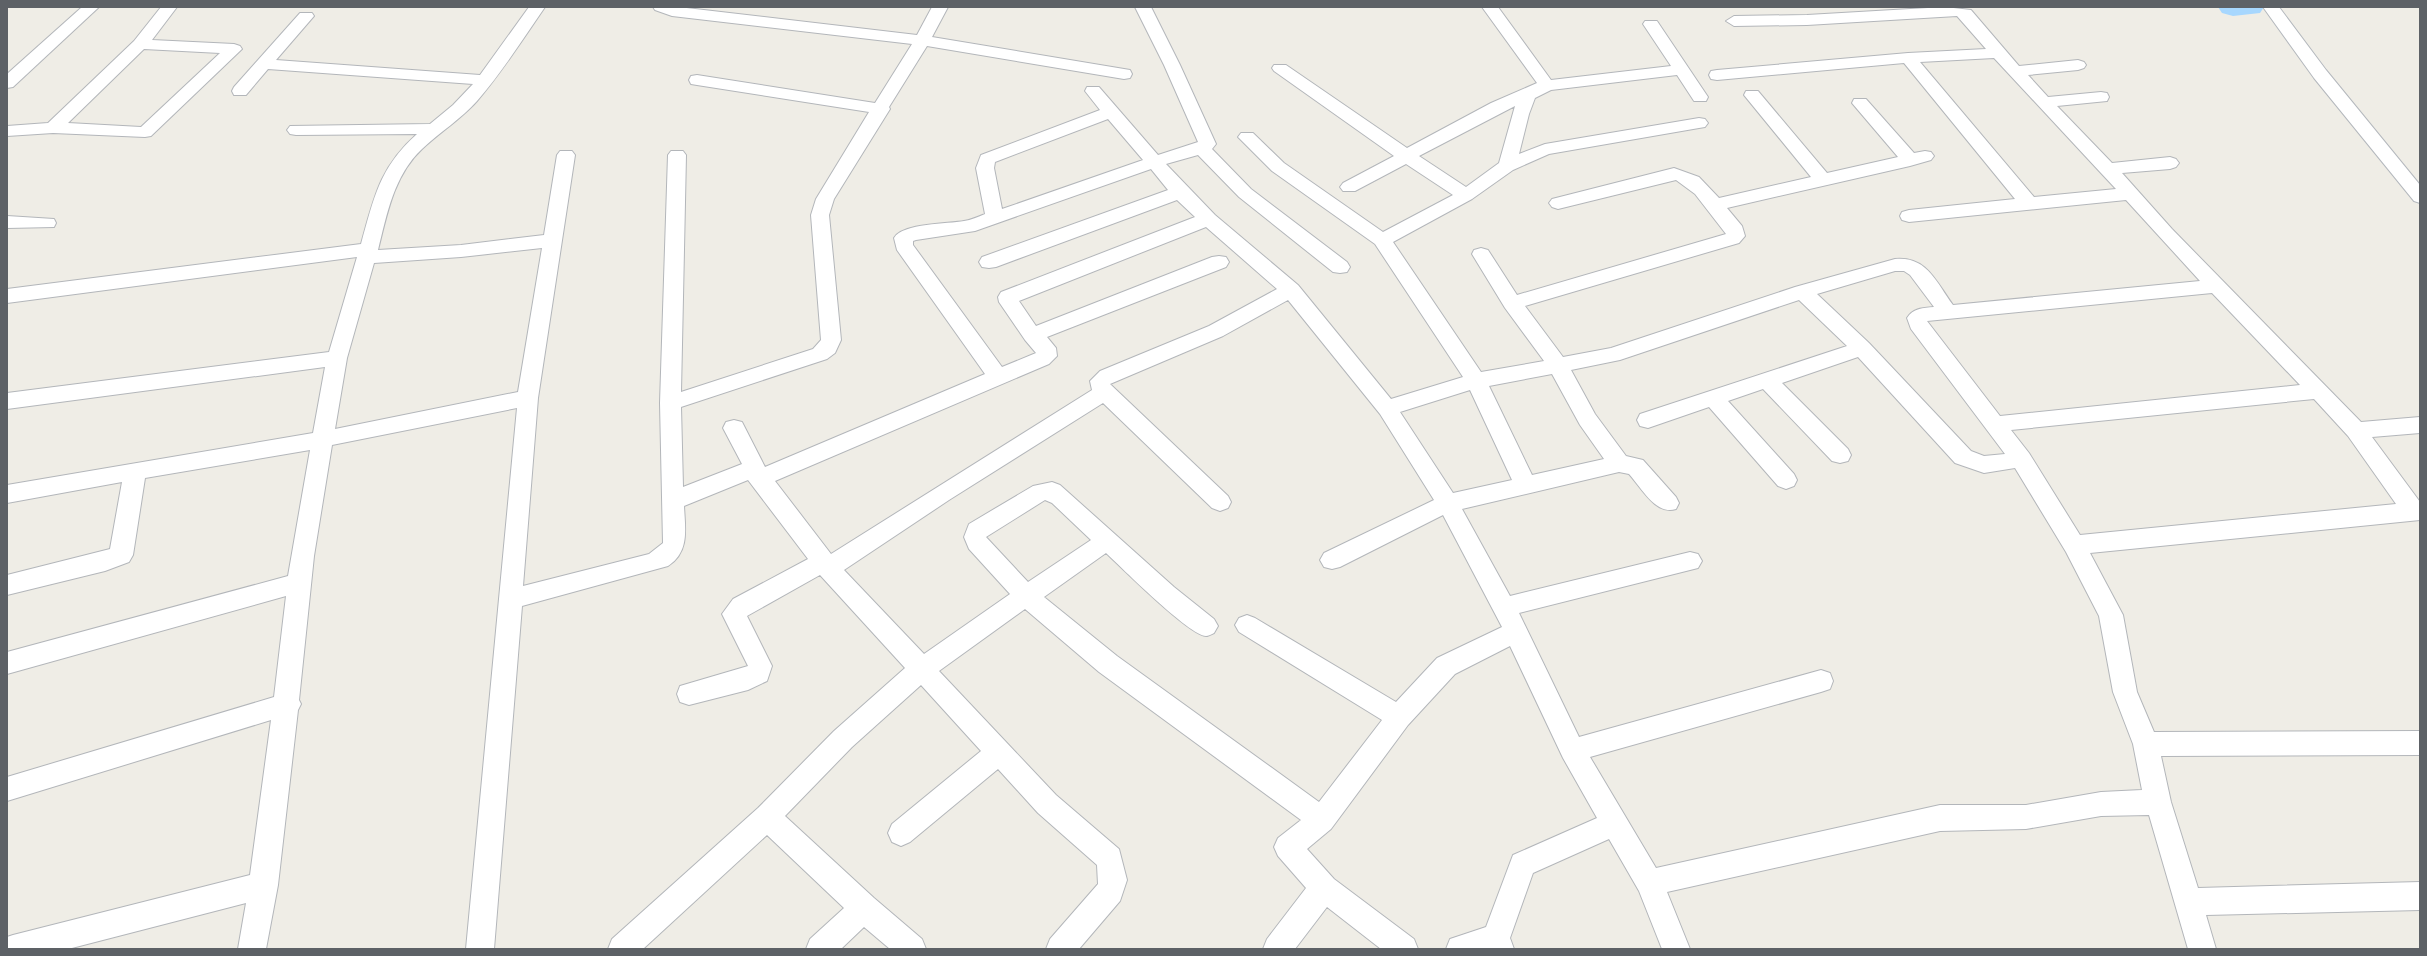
<svg xmlns="http://www.w3.org/2000/svg" width="2427" height="956" font-family="'Varela Round',sans-serif">
  <rect width="100%" height="100%" fill="#efede6"/>
  <g fill="none" stroke-linecap="round" stroke-linejoin="round">
    <polygon fill="#a7d7fe" fill-rule="evenodd" points="2218,7 2264,7 2260,13 2233,16 2222,13"/>
    <g stroke="#b3b6ba" stroke-width="2">
      <g id="street">
        <polygon points="82,7 99,7 13,87 7,88 7,74"/>
        <path d="M161,7H177L152,40L234,44L240,46L242,49L151,136L145,137L53,133L7,136V126L48,123L134,41ZM144,49L220,53L141,127L68,123Z"/>
        <path d="M529,7H545C523,39 502,72 477,101C461,119 440,132 422,149C394,175 387,214 378,250L461,245L544,235L557,155L560,151H572L575,155L538,398L523,586L649,554L663,543L660,403L668,155L671,151H683L686,155L681,392L813,349L821,340L811,215L816,199L869,112L697,85L691,84L689,80L691,76L697,75L875,103L912,44L672,16L655,10L653,7H678L917,35L932,7H948L932,37L1130,70L1132,74L1130,78L1124,79L927,46L889,107L890,109L834,199L829,215L841,340L835,353L827,359L681,407L683,487L742,464L723,428L726,422L734,420L742,422L765,467L985,374L897,250L894,238C903,223 948,224 964,221C971,220 978,217 985,214L976,168L981,155L1100,110L1085,91L1087,87H1099L1158,155L1198,142L1164,65L1135,7H1151L1180,65L1216,144L1212,149L1251,189L1347,262L1350,267L1347,272L1340,273L1333,272L1239,197L1198,155L1166,164L1215,215L1298,285L1391,399L1463,377L1375,244L1272,171L1238,137L1241,133H1253L1284,163L1383,232L1453,195L1406,164L1355,191H1343L1340,187L1343,183L1394,156L1274,71L1272,68L1274,65H1286L1407,148L1491,103L1537,83L1482,7H1498L1551,80L1671,66L1643,24L1645,21H1657L1708,97L1706,101H1694L1677,75L1551,90L1535,98L1529,114L1519,154L1545,144L1699,118L1705,119L1708,123L1705,127L1699,128L1549,154L1513,170L1472,199L1393,242L1481,372L1544,361L1505,308L1472,254L1474,250L1481,248L1488,250L1517,295L1726,234L1695,194L1676,180L1558,209L1552,207L1549,203L1552,199L1674,168L1699,177L1719,198L1811,177L1744,95L1746,91H1758L1827,173L1898,157L1852,103L1854,99H1866L1914,153L1925,151L1931,152L1934,156L1931,160L1910,166L1727,208L1742,226L1745,236L1739,243L1525,306L1563,357L1611,348L1795,287L1895,259C1927,256 1936,282 1953,305L2200,281L2126,200L1909,222L1902,220L1900,216L1902,212L1909,210L2015,199L1904,63L1717,80L1711,79L1709,75L1711,71L1717,70L1908,53L1986,49L1957,16L1807,25L1734,26L1726,21L1734,16L1807,15L1945,7L1971,10L2019,66L2078,60L2084,62L2086,65L2084,68L2078,70L2028,75L2048,97L2101,92L2107,93L2109,97L2107,101L2057,106L2112,163L2170,157L2176,159L2179,163L2176,167L2170,169L2122,173L2172,229L2361,422L2420,417V433L2372,437L2420,502V520L2090,553L2123,615L2137,692L2154,732L2420,731V755L2161,756L2171,802L2198,888L2420,882V910L2206,915L2216,949H2188L2149,815L2101,816L2026,829L1940,831L1667,892L1690,949H1662L1639,891L1609,839L1533,873L1510,938L1514,949H1446L1450,939L1486,927L1513,855L1597,818L1563,758L1510,646L1455,674L1408,725L1331,829L1307,849L1334,879L1414,939L1418,949H1381L1327,907L1295,949H1263L1267,939L1306,888L1278,856L1274,847L1278,838L1301,820L1099,672L1025,609L939,671L1056,795L1119,849L1127,880L1120,901L1079,949H1046L1050,939L1098,884L1097,865L1038,813L998,769L910,842L901,846L892,842L888,833L892,824L981,751L921,685L852,747L785,816L874,898L922,939L926,949H890L864,927L841,949H806L810,939L844,908L767,835L643,949H608L612,939L758,808L834,731L905,668L820,575L747,616L772,666L767,681L748,690L689,705L680,702L677,694L680,686L748,666L722,614L733,599L808,559L748,480L684,506C685,528 690,552 668,566L522,606L494,949H466L517,408L332,445L314,556L299,700L301,704L298,710L278,885L266,949H238L246,903L68,949H7V937L13,935L250,875L271,720L7,801V777L274,697L286,596L7,674V652L288,576L310,450L145,478L133,555L129,562L105,571L7,595V575L110,549L122,482L7,503V485L313,433L325,367L7,409V393L329,352L357,257L7,303V289L361,244C374,198 379,168 417,134L296,135L290,134L287,130L290,126L430,124L453,105L473,84L268,69L246,95H234L232,91L234,87L300,13H312L314,16L276,60L480,75ZM1994,58L2101,173L2116,189L2034,197L1920,62ZM1515,106L1499,163L1466,187L1419,156ZM1108,119L1143,160L1002,209L994,168L995,162ZM1151,169L1168,190L982,257L979,262L982,267L989,268L996,267L1177,200L1195,217L1001,292L998,297L999,302L1025,340L1036,353L1002,367L913,245V241L916,240L975,231ZM1206,227L1277,289L1209,326L1100,371L1090,381L1092,390L831,554L775,481L1049,364L1057,356L1056,348L1047,337L1226,267L1229,262L1226,257L1219,256L1212,257L1036,326L1019,301ZM542,248L518,392L335,429L347,358L374,263L461,257ZM1895,271H1904L1910,275L1934,307C1923,308 1913,308 1907,318L1911,329L2005,454L1984,456L1971,451L1869,343L1817,294ZM2212,293L2300,385L2000,416L1927,321ZM1288,300L1380,414L1434,500L1324,553L1320,560L1324,567L1332,569L1340,567L1443,515L1502,627L1437,658L1396,702L1255,618L1247,615L1239,618L1235,625L1239,632L1382,720L1319,802L1117,656L1044,597L1106,553C1121,567 1190,636 1206,636C1208,636 1212,634 1214,633L1218,626L1214,619L1174,587L1060,485L1052,482L1033,486L969,524L964,537L969,549L1010,594L924,654L844,570L949,500L1103,403L1212,508L1220,511L1228,508L1231,502L1228,496L1110,384L1223,336ZM1799,300L1847,346L1640,414L1637,420L1640,426L1648,428L1709,407L1778,486L1786,489L1794,486L1797,480L1794,474L1728,401L1763,389L1832,461L1840,463L1848,461L1851,455L1848,449L1782,383L1858,357L1955,463L1984,473L2015,468L2066,552L2099,616L2113,692L2133,744L2142,790L2101,792L2026,805H1940L1656,868L1590,757L1821,692L1830,689L1833,681L1830,673L1821,670L1579,737L1519,613L1690,570L1698,568L1702,561L1698,554L1690,552L1510,596L1462,509L1619,472L1629,474C1641,487 1656,516 1676,509L1679,503L1676,497L1643,460L1626,456L1595,414L1571,370L1620,360ZM1552,374L1580,425L1604,459L1532,475L1489,386ZM1470,390L1512,480L1453,493L1400,412ZM2314,399L2348,436L2396,504L2080,535L2029,453L2011,430ZM1045,500L1052,503L1091,540L1028,582L986,537Z"/>
        <polygon points="7,216 54,219 56,223 54,227 7,228"/>
      </g>
    </g>
    <g stroke="#b4b8bd" stroke-width="2">
      <polygon id="secondary" points="2263,7 2279,7 2326,70 2420,185 2420,203 2414,201 2314,78"/>
    </g>
    <use href="#street" fill="#fff" fill-rule="evenodd"/>
    <use href="#secondary" fill="#fff" fill-rule="evenodd"/>
  </g>
  <rect width="2427" height="956" fill="none" stroke="#5d6166" stroke-width="16"/>
</svg>
